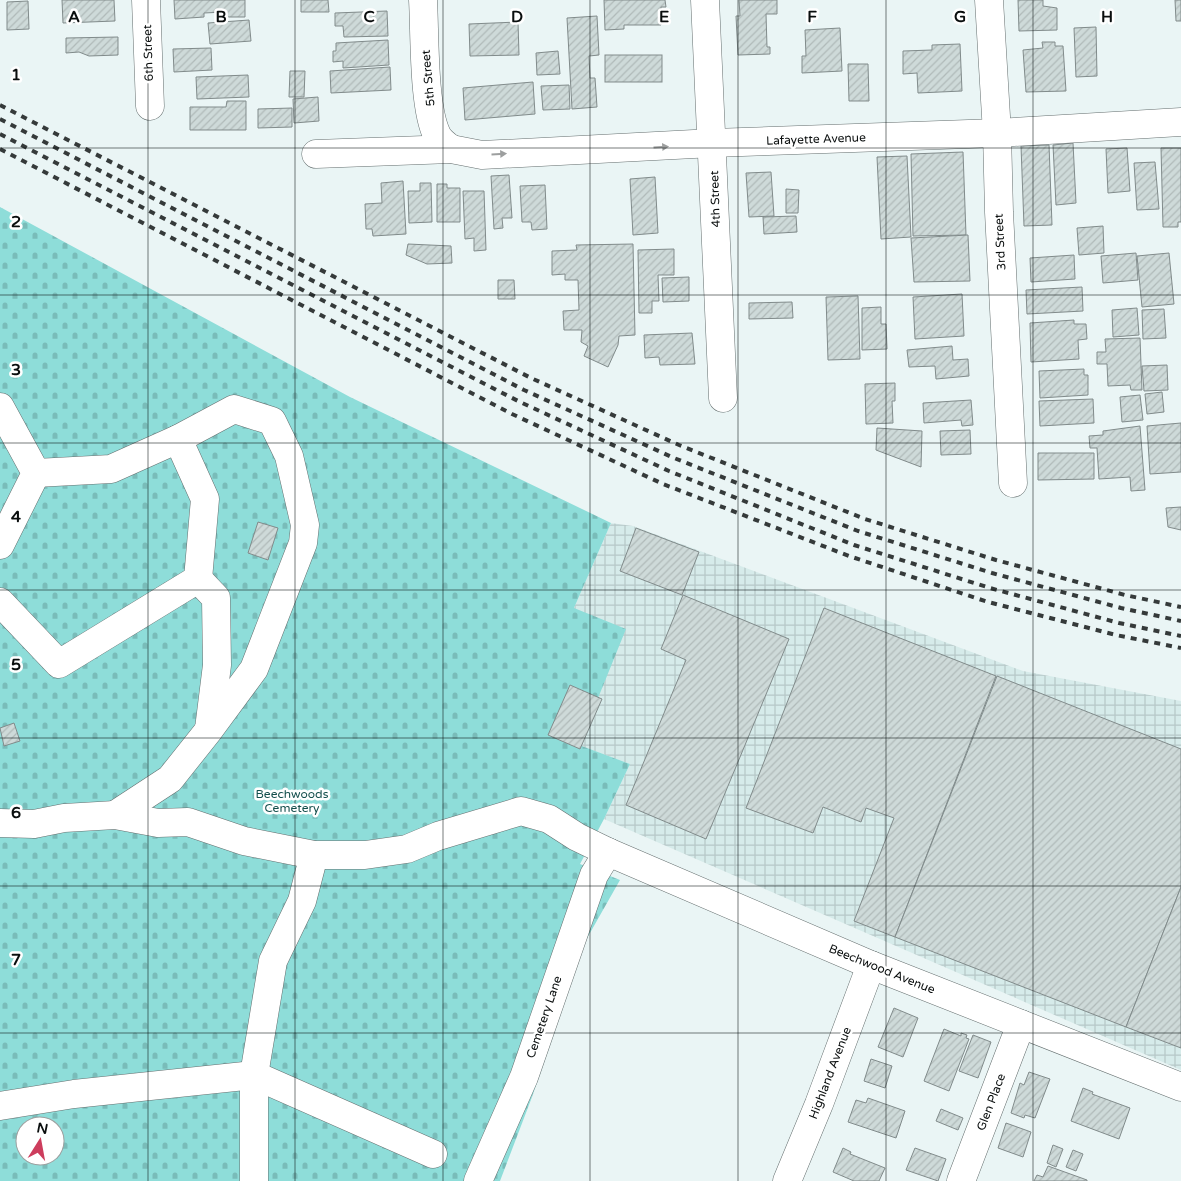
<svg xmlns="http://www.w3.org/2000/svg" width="1181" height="1181" font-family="'Varela Round',sans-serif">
  <defs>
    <pattern id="industrial-grid" width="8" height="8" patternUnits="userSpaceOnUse" patternTransform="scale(1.25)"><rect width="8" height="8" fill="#d6ebea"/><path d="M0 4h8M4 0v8" fill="none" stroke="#b6c8c8"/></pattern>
    <pattern id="cemetery-stones" width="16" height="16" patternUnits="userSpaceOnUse" patternTransform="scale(1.25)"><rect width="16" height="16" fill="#8eddd9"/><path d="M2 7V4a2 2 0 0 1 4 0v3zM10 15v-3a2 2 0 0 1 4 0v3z" fill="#79bcb9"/></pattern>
    <pattern id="building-hatch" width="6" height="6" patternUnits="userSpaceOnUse" patternTransform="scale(1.25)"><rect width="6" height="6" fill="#cedad9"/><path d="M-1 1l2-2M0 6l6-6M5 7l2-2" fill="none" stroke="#b0bab9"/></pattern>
  </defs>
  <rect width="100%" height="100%" fill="#eaf5f5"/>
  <polygon fill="url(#industrial-grid)" points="611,523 633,526 1023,671 1181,701 1181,1070 604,819 630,764 578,745 574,608"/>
  <path fill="url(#cemetery-stones)" fill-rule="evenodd" d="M0,207L350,397L611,523L574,608L626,629L579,745L630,764L604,819L580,864L620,880L586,940L532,1097L500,1181H0ZM25,1126H55V1156H25Z"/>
  <g fill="url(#building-hatch)" stroke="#818b8b">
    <polygon points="62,0 114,0 115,21 63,23"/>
    <polygon points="174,0 245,0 245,17 224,17 224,12 204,13 204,17 175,19"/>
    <polygon points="301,0 328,0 329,12 301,12"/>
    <polygon points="604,0 665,0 666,7 661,7 661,25 624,25 624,29 605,30"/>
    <polygon points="739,0 777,0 777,14 766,14 767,47 770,47 770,54 738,55 736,16 740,16"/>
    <polygon points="1018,0 1043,0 1043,6 1057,8 1057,30 1019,31"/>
    <polygon points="1175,0 1181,0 1181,21 1176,21"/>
    <polygon points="28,1 29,29 7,30 7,2"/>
    <polygon points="387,11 388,36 344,37 343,26 335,26 335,13"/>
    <polygon points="597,16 599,55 589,56 590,78 595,78 597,107 572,109 567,18"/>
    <polygon points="249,20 251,41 210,44 208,23"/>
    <polygon points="518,22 519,55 470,56 469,24"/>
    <polygon points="1096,27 1097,76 1076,77 1074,28"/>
    <polygon points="840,28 842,71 802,73 802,56 806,56 805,30"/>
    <polygon points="118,37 118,55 89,56 79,52 66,53 66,38"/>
    <polygon points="388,40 389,65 343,68 343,61 333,62 333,51 336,51 336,43"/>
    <polygon points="1042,42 1055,42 1055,46 1063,46 1066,91 1026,92 1023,50 1043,48"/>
    <polygon points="960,44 962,91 918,93 917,73 903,74 903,51 932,50 932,45"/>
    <polygon points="211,48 212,70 174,72 173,49"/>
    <polygon points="558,51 560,74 537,75 536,53"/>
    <rect x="605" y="55" width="57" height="27"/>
    <polygon points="848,64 868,64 869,101 849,101"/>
    <polygon points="390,67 391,90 331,93 330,71"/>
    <polygon points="290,71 305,71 304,97 289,97"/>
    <polygon points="248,75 249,97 197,99 196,77"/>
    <polygon points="533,82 535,114 465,120 463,88"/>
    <polygon points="569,85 570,109 543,110 541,86"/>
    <polygon points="318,97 319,121 294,123 293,99"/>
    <polygon points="227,101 246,101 246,130 190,130 190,107 226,107"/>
    <polygon points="292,108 292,127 258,128 258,109"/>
    <polygon points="1073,143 1076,203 1056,205 1053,145"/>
    <polygon points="1049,145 1052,225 1024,226 1021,146"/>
    <polygon points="1127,148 1130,191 1108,193 1106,149"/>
    <polygon points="1161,148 1181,148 1181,222 1178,222 1178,227 1163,227"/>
    <polygon points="963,152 966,235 913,236 911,154"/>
    <polygon points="907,156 911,237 881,239 877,157"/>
    <polygon points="1155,162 1159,209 1137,210 1134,163"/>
    <polygon points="771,172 774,216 749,217 746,173"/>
    <polygon points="509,175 512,218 502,218 503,228 494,229 491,176"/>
    <polygon points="655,177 658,233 633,235 630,179"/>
    <polygon points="403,181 406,234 373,236 372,229 366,229 365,204 382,203 381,183"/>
    <polygon points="420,183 431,183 432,222 409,223 408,191 420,191"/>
    <polygon points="437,184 447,184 447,188 460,188 460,222 437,222"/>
    <polygon points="545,185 547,229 532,230 531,222 522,222 520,186"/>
    <polygon points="786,189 799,190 798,213 786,213"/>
    <polygon points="463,191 484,191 486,250 474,251 474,238 465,239"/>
    <polygon points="796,216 797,232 764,234 763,217"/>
    <polygon points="1103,226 1104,253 1079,255 1077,228"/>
    <polygon points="968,235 970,281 914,282 911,238"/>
    <polygon points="408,244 451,246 452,263 427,264 406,255"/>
    <polygon points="633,244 635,335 619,336 618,345 608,367 584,356 588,346 581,342 582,330 564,330 563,311 579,310 578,280 565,280 565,274 552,275 552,251 577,250 576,245"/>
    <polygon points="674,249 674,275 658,275 659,301 652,301 652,313 639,313 638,250"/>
    <polygon points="1136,253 1138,280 1103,283 1101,256"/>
    <polygon points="1169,253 1174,304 1142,307 1137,256"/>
    <polygon points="1074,255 1075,279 1031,282 1030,258"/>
    <polygon points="689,277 689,301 663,302 662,278"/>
    <polygon points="498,280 514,280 515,299 498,299"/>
    <polygon points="1082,287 1083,311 1027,314 1026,290"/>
    <polygon points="962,294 964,336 915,339 913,297"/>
    <polygon points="858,296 860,359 828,360 826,297"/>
    <polygon points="792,302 793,318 749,319 749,303"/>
    <polygon points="881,307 881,324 886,324 887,349 862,350 862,308"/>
    <polygon points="1137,308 1139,335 1113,337 1112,310"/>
    <polygon points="1164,309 1166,338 1143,339 1142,310"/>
    <polygon points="1074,320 1074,324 1086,324 1087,339 1078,340 1079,359 1031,362 1030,323"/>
    <polygon points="692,333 695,364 660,365 659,357 645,358 644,335"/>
    <polygon points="1140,338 1142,390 1131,390 1130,385 1108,386 1107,364 1097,364 1097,352 1106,352 1105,339"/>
    <polygon points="952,346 953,360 968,359 969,376 936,379 935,366 909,367 907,350"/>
    <polygon points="1167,365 1168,390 1144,391 1142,366"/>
    <polygon points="1084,369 1084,375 1088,375 1088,395 1040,398 1039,371"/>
    <polygon points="895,383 895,401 892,401 893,423 866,424 865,384"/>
    <polygon points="1162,392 1164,412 1147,414 1145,394"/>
    <polygon points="1140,395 1143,420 1122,422 1120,397"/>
    <polygon points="1093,399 1094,423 1040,426 1039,401"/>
    <polygon points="971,400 973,425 962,426 961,420 924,423 923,403"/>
    <polygon points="1181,423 1181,472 1150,474 1147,426"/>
    <polygon points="1140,426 1145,490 1131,491 1130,477 1099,479 1097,448 1090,448 1089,436 1103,435 1103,431"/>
    <polygon points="877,428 922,431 921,467 876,450"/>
    <polygon points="970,430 971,454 941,455 940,431"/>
    <polygon points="1038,453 1094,453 1094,479 1038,480"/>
    <polygon points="1181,507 1181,530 1168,527 1166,508"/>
    <polygon points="258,522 278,528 268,560 248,553"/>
    <polygon points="636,528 699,552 682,595 620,571"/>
    <polygon points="683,595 789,639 706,839 626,805 686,660 661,649"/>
    <polygon points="824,608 996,676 895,937 854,921 894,818 866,808 861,822 823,807 813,833 746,808"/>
    <polygon points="997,676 1181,749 1181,887 1126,1027 895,937"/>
    <polygon points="570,685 602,699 580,749 548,735"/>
    <polygon points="14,723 20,741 4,746 0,728"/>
    <polygon points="1181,887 1181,1048 1126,1027"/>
    <polygon points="894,1008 918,1018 903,1057 878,1047"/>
    <polygon points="944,1029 961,1036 961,1033 967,1035 966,1038 969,1039 949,1091 924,1081"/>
    <polygon points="973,1035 991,1042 978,1078 959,1071"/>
    <polygon points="871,1059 892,1066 885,1088 864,1081"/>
    <polygon points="1029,1072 1050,1079 1035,1118 1025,1115 1024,1118 1011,1113 1020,1083 1024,1085"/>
    <polygon points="1083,1088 1093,1092 1092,1094 1130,1108 1119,1139 1071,1121"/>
    <polygon points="868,1098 905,1111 896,1138 848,1122 856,1100 866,1103"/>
    <polygon points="941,1109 963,1118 958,1130 936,1121"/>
    <polygon points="1006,1123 1031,1132 1023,1157 998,1148"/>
    <polygon points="1053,1145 1063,1149 1056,1167 1047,1163"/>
    <polygon points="843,1148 851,1152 850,1154 885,1168 879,1181 854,1181 833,1172"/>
    <polygon points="915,1148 946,1159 938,1181 906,1170"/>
    <polygon points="1073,1150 1083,1154 1076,1171 1066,1167"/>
    <polygon points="1048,1166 1087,1180 1087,1181 1034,1181 1037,1175 1043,1177"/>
  </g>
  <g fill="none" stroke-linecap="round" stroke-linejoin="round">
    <g stroke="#656f6f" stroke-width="29">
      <g id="minor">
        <polyline points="146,0 150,106"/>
        <path d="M423,0C425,34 423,107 437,135C440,141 446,145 451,149"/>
        <polyline points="705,0 723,398"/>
        <polyline points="989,0 997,133 999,212 1013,483"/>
        <polyline points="316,154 451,149 482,155 713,143 997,133 1181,122"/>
        <polyline points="0,407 36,473 0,545"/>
        <polyline points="198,579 216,598 217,665 209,729"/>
        <polyline points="0,602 59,664 198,579 205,499 178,439 111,469 36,473"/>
        <polyline points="115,815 170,779 209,730 254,669 303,543 305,525 289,456 272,421 234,409 178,439"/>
        <polyline points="0,823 34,824 64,818 115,815 158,823 188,822 244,841 314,855 365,855 407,849 438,836 521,811 549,819 577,837 608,852 871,965 1181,1087"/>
        <polyline points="0,1106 74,1094 254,1075 433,1154"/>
        <polyline points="254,1181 254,1075 273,961 302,901 314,855"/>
        <polyline points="478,1181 524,1077 594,875 608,852"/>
        <polyline points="787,1181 819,1104 871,965"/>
        <polyline points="961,1181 1021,1024"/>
      </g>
    </g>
    <use href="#minor" stroke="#fff" stroke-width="28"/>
    <g stroke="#353a3a" stroke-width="4" stroke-dasharray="6 6" stroke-linecap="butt">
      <polyline points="0,105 531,378 679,445 865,519 996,560 1125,595 1181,607"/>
      <polyline points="0,119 524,390 674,458 858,531 992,573 1121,608 1181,621"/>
      <polyline points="0,134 518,401 669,471 854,545 990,588 1119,623 1181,636"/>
      <polyline points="0,149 512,414 663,484 849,556 988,602 1116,635 1181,648"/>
    </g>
  </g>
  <defs><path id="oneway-solid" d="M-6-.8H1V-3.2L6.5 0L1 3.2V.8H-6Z" transform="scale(1.25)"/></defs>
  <g fill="#9d9f9f">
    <use href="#oneway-solid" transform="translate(661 147) rotate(-4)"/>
    <use href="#oneway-solid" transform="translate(499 154) rotate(-3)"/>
  </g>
  <path fill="none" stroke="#0a0e0e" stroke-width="1" stroke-opacity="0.55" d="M148,0V1181M295,0V1181M443,0V1181M590,0V1181M738,0V1181M886,0V1181M1033,0V1181M0,148H1181M0,295H1181M0,443H1181M0,590H1181M0,738H1181M0,886H1181M0,1033H1181"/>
  <g text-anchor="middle" stroke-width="5" stroke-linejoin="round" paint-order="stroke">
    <g font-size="12" fill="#0a0e0e" stroke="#fff">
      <text transform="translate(148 53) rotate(-92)" y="4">6th Street</text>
      <text transform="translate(428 78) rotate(-95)" y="4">5th Street</text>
      <text transform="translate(816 139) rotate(-2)" y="4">Lafayette Avenue</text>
      <text transform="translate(715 199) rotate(-92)" y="4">4th Street</text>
      <text transform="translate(1000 242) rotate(-93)" y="4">3rd Street</text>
      <text transform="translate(882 969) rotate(22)" y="4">Beechwood Avenue</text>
      <text transform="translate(544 1017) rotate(-71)" y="4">Cemetery Lane</text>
      <text transform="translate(830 1073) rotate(-69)" y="4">Highland Avenue</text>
      <text transform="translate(991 1102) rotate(-69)" y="4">Glen Place</text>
    </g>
    <g font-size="12" fill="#144f4d" stroke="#fff">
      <text x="292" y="798">Beechwoods<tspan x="292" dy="14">Cemetery</tspan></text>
    </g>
  </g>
  <g font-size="16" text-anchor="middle" font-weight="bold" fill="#0a0e0e" stroke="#fff" stroke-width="5" stroke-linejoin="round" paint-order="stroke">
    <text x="74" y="22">A</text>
    <text x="221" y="22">B</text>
    <text x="369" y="22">C</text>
    <text x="517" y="22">D</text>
    <text x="664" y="22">E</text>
    <text x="812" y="22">F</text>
    <text x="960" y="22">G</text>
    <text x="1107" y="22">H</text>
    <text x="16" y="80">1</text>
    <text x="16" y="227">2</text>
    <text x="16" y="375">3</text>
    <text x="16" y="522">4</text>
    <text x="16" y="670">5</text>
    <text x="16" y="818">6</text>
    <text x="16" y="965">7</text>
  </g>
  <g transform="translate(40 1141) rotate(11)"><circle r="24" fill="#ffffff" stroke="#9d9f9f"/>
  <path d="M0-4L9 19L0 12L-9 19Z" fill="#cd3d5d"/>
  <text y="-8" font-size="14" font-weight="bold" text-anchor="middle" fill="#0a0e0e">N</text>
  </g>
</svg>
